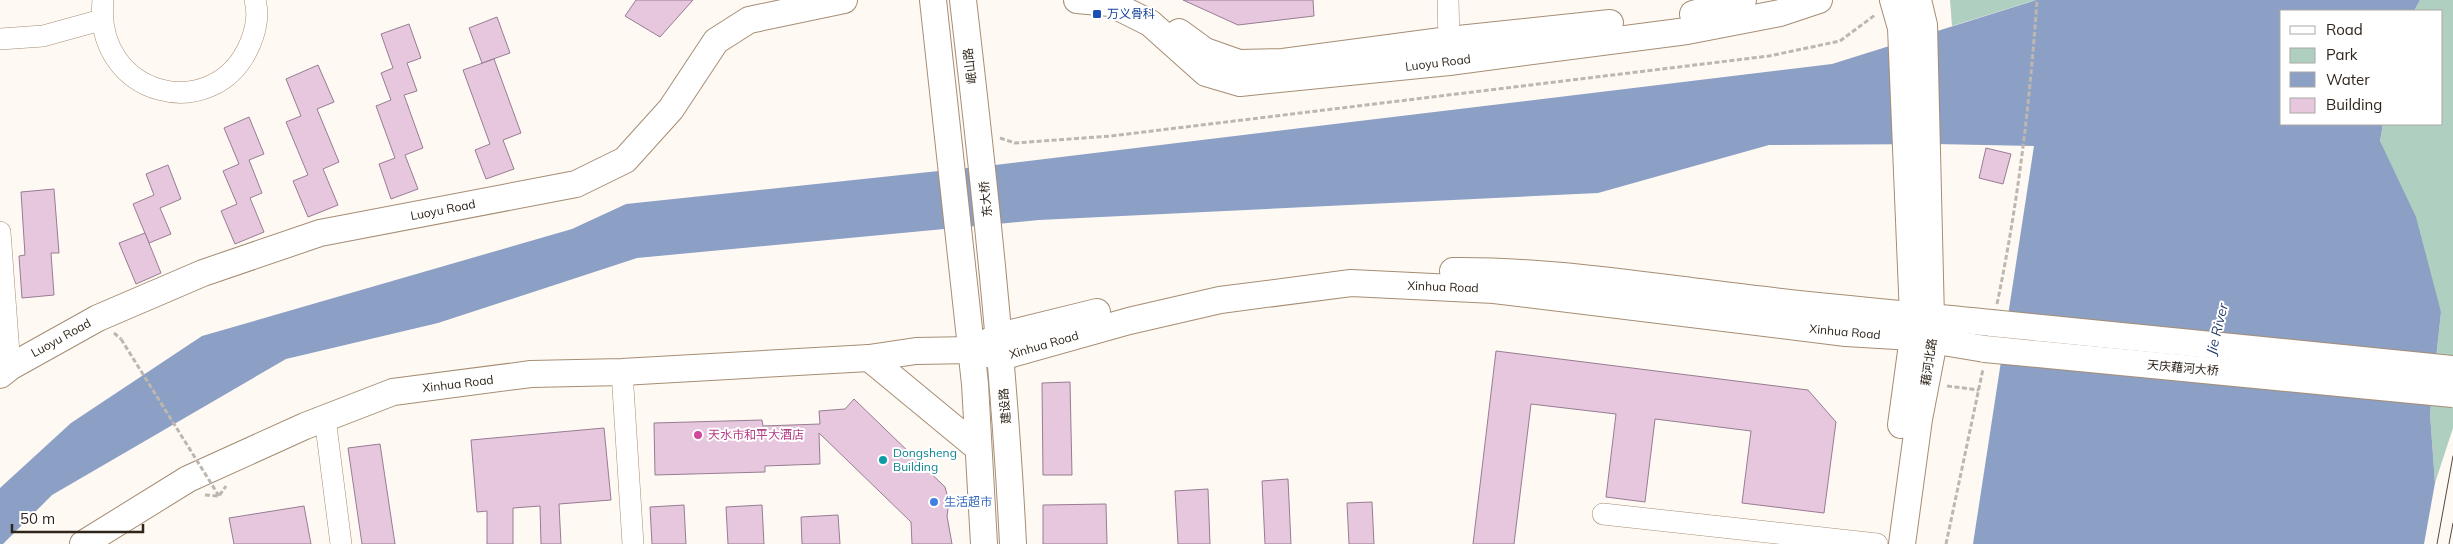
<svg xmlns="http://www.w3.org/2000/svg" width="2453" height="544" font-family="Mulish,'Noto Sans SC',sans-serif">
  <rect width="100%" height="100%" fill="#fef9f3"/>
  <g fill="#afcfc0">
    <polygon points="1950,0 2036,0 1952,26"/>
    <polygon points="2420,0 2453,0 2453,428 2435,483 2430,414 2441,312 2380,141 2383,124 2442,124 2442,11 2414,11"/>
  </g>
  <polygon fill="#8c9fc4" points="2036,0 2420,0 2414,11 2282,11 2282,124 2383,124 2380,141 2416,217 2441,312 2430,414 2435,483 2424,544 1973,544 2034,146 1935,144 1769,145 1598,193 1039,220 637,258 438,323 286,359 52,495 3,544 0,544 0,488 71,423 202,336 572,229 626,204 995,165 1832,64"/>
  <g fill="#e6c7de" stroke="#987c92">
    <polygon points="636,0 693,0 660,37 625,16"/>
    <polygon points="1183,0 1313,0 1314,16 1238,25"/>
    <polygon points="497,17 510,53 482,63 469,28"/>
    <polygon points="409,24 421,58 407,63 417,91 404,95 423,148 405,155 418,189 391,199 379,164 395,158 376,106 391,100 381,73 393,68 381,34"/>
    <polygon points="494,59 521,133 503,140 514,169 486,179 475,150 490,144 463,70"/>
    <polygon points="318,65 334,102 317,109 339,162 323,169 338,205 308,217 293,181 308,175 286,122 301,116 286,79"/>
    <polygon points="249,117 264,154 249,160 262,193 250,198 264,232 235,244 221,211 237,204 223,171 239,164 224,128"/>
    <polygon points="1986,148 2011,154 2003,184 1979,178"/>
    <polygon points="168,165 181,199 160,208 171,234 149,243 133,204 154,195 146,174"/>
    <polygon points="54,189 59,253 51,253 54,295 22,298 19,256 25,255 21,192"/>
    <polygon points="145,233 161,273 136,284 119,243"/>
    <polygon points="1496,351 1808,390 1836,422 1824,513 1742,503 1751,431 1655,419 1645,502 1606,497 1616,414 1531,404 1514,544 1473,544"/>
    <polygon points="1070,382 1072,475 1043,475 1042,383"/>
    <polygon points="854,399 945,487 949,502 947,516 952,544 912,544 911,522 819,433 820,464 765,466 765,472 655,475 654,423 762,420 763,426 820,424 819,411 845,409"/>
    <polygon points="604,428 611,500 559,504 561,544 541,544 540,506 513,508 513,544 487,544 487,511 477,512 471,440"/>
    <polygon points="380,444 395,544 362,544 348,448"/>
    <polygon points="1288,479 1291,544 1265,544 1262,481"/>
    <polygon points="1208,489 1210,544 1178,544 1175,491"/>
    <polygon points="1372,502 1374,544 1349,544 1347,503"/>
    <polygon points="1106,504 1107,544 1043,544 1043,505"/>
    <polygon points="684,505 686,544 652,544 650,507"/>
    <polygon points="762,505 764,544 728,544 726,507"/>
    <polygon points="304,506 311,544 234,544 229,518"/>
    <polygon points="838,515 840,544 802,544 801,517"/>
  </g>
  <g fill="none" stroke-linecap="round" stroke-linejoin="round">
    <g stroke="#a68d74" stroke-width="22">
      <g id="minor">
        <path d="M103,0C93,97 215,127 250,44C256,30 259,15 255,0"/>
        <polyline points="1448,0 1449,40"/>
        <polyline points="0,39 43,36 101,20"/>
        <polyline points="0,232 10,367"/>
        <polyline points="622,372 633,544"/>
        <polyline points="325,418 341,544"/>
        <polyline points="1603,514 1877,544"/>
      </g>
    </g>
    <g stroke="#a68d74" stroke-width="28">
      <g id="major">
        <polyline points="933,0 975,384 984,544"/>
        <path d="M963,0C984,181 1004,362 1013,544"/>
        <polyline points="1077,0 1110,3 1150,23 1206,73 1240,83 1449,62 1687,31 1780,13 1819,0"/>
        <polyline points="1893,0 1901,28 1913,316 1913,337 1901,425"/>
        <polyline points="1693,14 1743,0"/>
        <polyline points="1179,32 1205,51 1239,63 1283,62 1449,40 1610,23"/>
        <path d="M1453,271C1546,270 1639,285 1731,296C1818,307 1905,314 1991,323"/>
        <polyline points="972,350 999,336 1097,312"/>
        <polyline points="869,358 978,448"/>
        <polyline points="0,375 10,367 98,318 203,273 320,233 576,184 625,160 671,109 716,41 749,20 844,0"/>
        <polyline points="83,544 188,479 305,426 393,392 531,374 622,372 869,358 916,351 972,350 1001,357 1129,321 1220,300 1351,283 1494,290 1846,333 1913,337 1985,349"/>
        <polyline points="1902,544 1919,419 1934,341 1931,319 1924,25 1918,0"/>
      </g>
    </g>
    <g stroke="#bdb7b0" stroke-width="3" stroke-dasharray="5 2.5" stroke-linecap="butt">
      <polyline points="1000,138 1015,143 1111,136 1769,56 1840,41 1875,15"/>
      <path d="M1997,304C2018,204 2030,102 2037,0"/>
      <polyline points="114,333 121,339"/>
      <polyline points="1947,386 1979,390"/>
      <polyline points="205,495 219,496 226,486"/>
      <polyline points="1946,544 1983,369"/>
    </g>
    <use href="#minor" stroke="#fff" stroke-width="21"/>
    <use href="#major" stroke="#fff" stroke-width="26"/>
    <g stroke="#51483f" stroke-width="1">
      <polyline points="2437,544 2453,456"/>
      <polyline points="2449,544 2453,523"/>
    </g>
    <g stroke="#a68d74" stroke-width="28" stroke-linecap="butt">
      <g id="major-bridge">
        <polyline points="1991,323 2453,369"/>
        <polyline points="1985,349 2453,394"/>
      </g>
    </g>
    <polyline stroke="#bdb7b0" stroke-width="3" stroke-dasharray="5 2.5" stroke-linecap="butt" points="121,339 219,496"/>
    <use href="#major-bridge" stroke="#fff" stroke-width="26"/>
  </g>
  <rect fill="#1a4fb4" stroke="#fff" stroke-width="2" x="1092" y="9" width="10" height="10" rx="2.5"/>
  <circle fill="#d1479c" stroke="#fff" stroke-width="2" cx="698" cy="435" r="5"/>
  <circle fill="#0f9aa8" stroke="#fff" stroke-width="2" cx="883" cy="460" r="5"/>
  <circle fill="#3f7fe0" stroke="#fff" stroke-width="2" cx="934" cy="502" r="5"/>
  <g text-anchor="middle" stroke-width="4" stroke-linejoin="round" paint-order="stroke">
    <g font-size="12" fill="#164399" stroke="#fff" text-anchor="start">
      <text x="1107" y="18">万义骨科</text>
    </g>
    <g font-size="12" fill="#2f251b" stroke="#fff">
      <text transform="translate(1438 63) rotate(-7)" y="4">Luoyu Road</text>
      <text transform="translate(970 66) rotate(-97)" y="4">岷山路</text>
      <text transform="translate(986 199) rotate(-96)" y="4">东大桥</text>
      <text transform="translate(443 210) rotate(-11)" y="4">Luoyu Road</text>
      <text transform="translate(1443 287) rotate(2)" y="4">Xinhua Road</text>
      <text transform="translate(1845 332) rotate(5)" y="4">Xinhua Road</text>
      <text transform="translate(61 338) rotate(-29)" y="4">Luoyu Road</text>
      <text transform="translate(1044 345) rotate(-16)" y="4">Xinhua Road</text>
      <text transform="translate(1929 362) rotate(-82)" y="4">藉河北路</text>
      <text transform="translate(2183 368) rotate(5)" y="4">天庆藉河大桥</text>
      <text transform="translate(458 384) rotate(-7)" y="4">Xinhua Road</text>
      <text transform="translate(1005 406) rotate(-95)" y="4">建设路</text>
    </g>
    <g font-size="12" fill="#b23c85" stroke="#fff" text-anchor="start">
      <text x="708" y="439">天水市和平大酒店</text>
    </g>
    <g font-size="12" fill="#0d838f" stroke="#fff" text-anchor="start">
      <text x="893" y="457">Dongsheng<tspan x="893" dy="14">Building</tspan></text>
    </g>
    <g font-size="12" fill="#366cbe" stroke="#fff" text-anchor="start">
      <text x="944" y="506">生活超市</text>
    </g>
    <g font-size="14" font-style="italic" fill="#273c6d" stroke="#fff">
      <text transform="translate(2217 329) rotate(-76)" y="5">Jie River</text>
    </g>
  </g>
  <rect x="2280" y="10" width="162" height="115" fill="#ffffff" stroke="#aca8a4"/>
  <rect x="2290" y="26" width="25" height="8" fill="#ffffff" stroke="#aca8a4"/>
  <text x="2326" y="35" font-size="15" fill="#2f251b">Road</text>
  <rect x="2290" y="48" width="25" height="15" fill="#afcfc0" stroke="#aca8a4"/>
  <text x="2326" y="60" font-size="15" fill="#2f251b">Park</text>
  <rect x="2290" y="72" width="25" height="15" fill="#8c9fc4" stroke="#aca8a4"/>
  <text x="2326" y="85" font-size="15" fill="#2f251b">Water</text>
  <rect x="2290" y="98" width="25" height="15" fill="#e6c7de" stroke="#aca8a4"/>
  <text x="2326" y="110" font-size="15" fill="#2f251b">Building</text>
  <path d="M12 524v8h131v-8" fill="none" stroke="#2f251b" stroke-width="2.5"/>
  <text x="20" y="524" font-size="15" fill="#2f251b" stroke="#ffffff" stroke-width="4" paint-order="stroke">50 m</text>
</svg>
